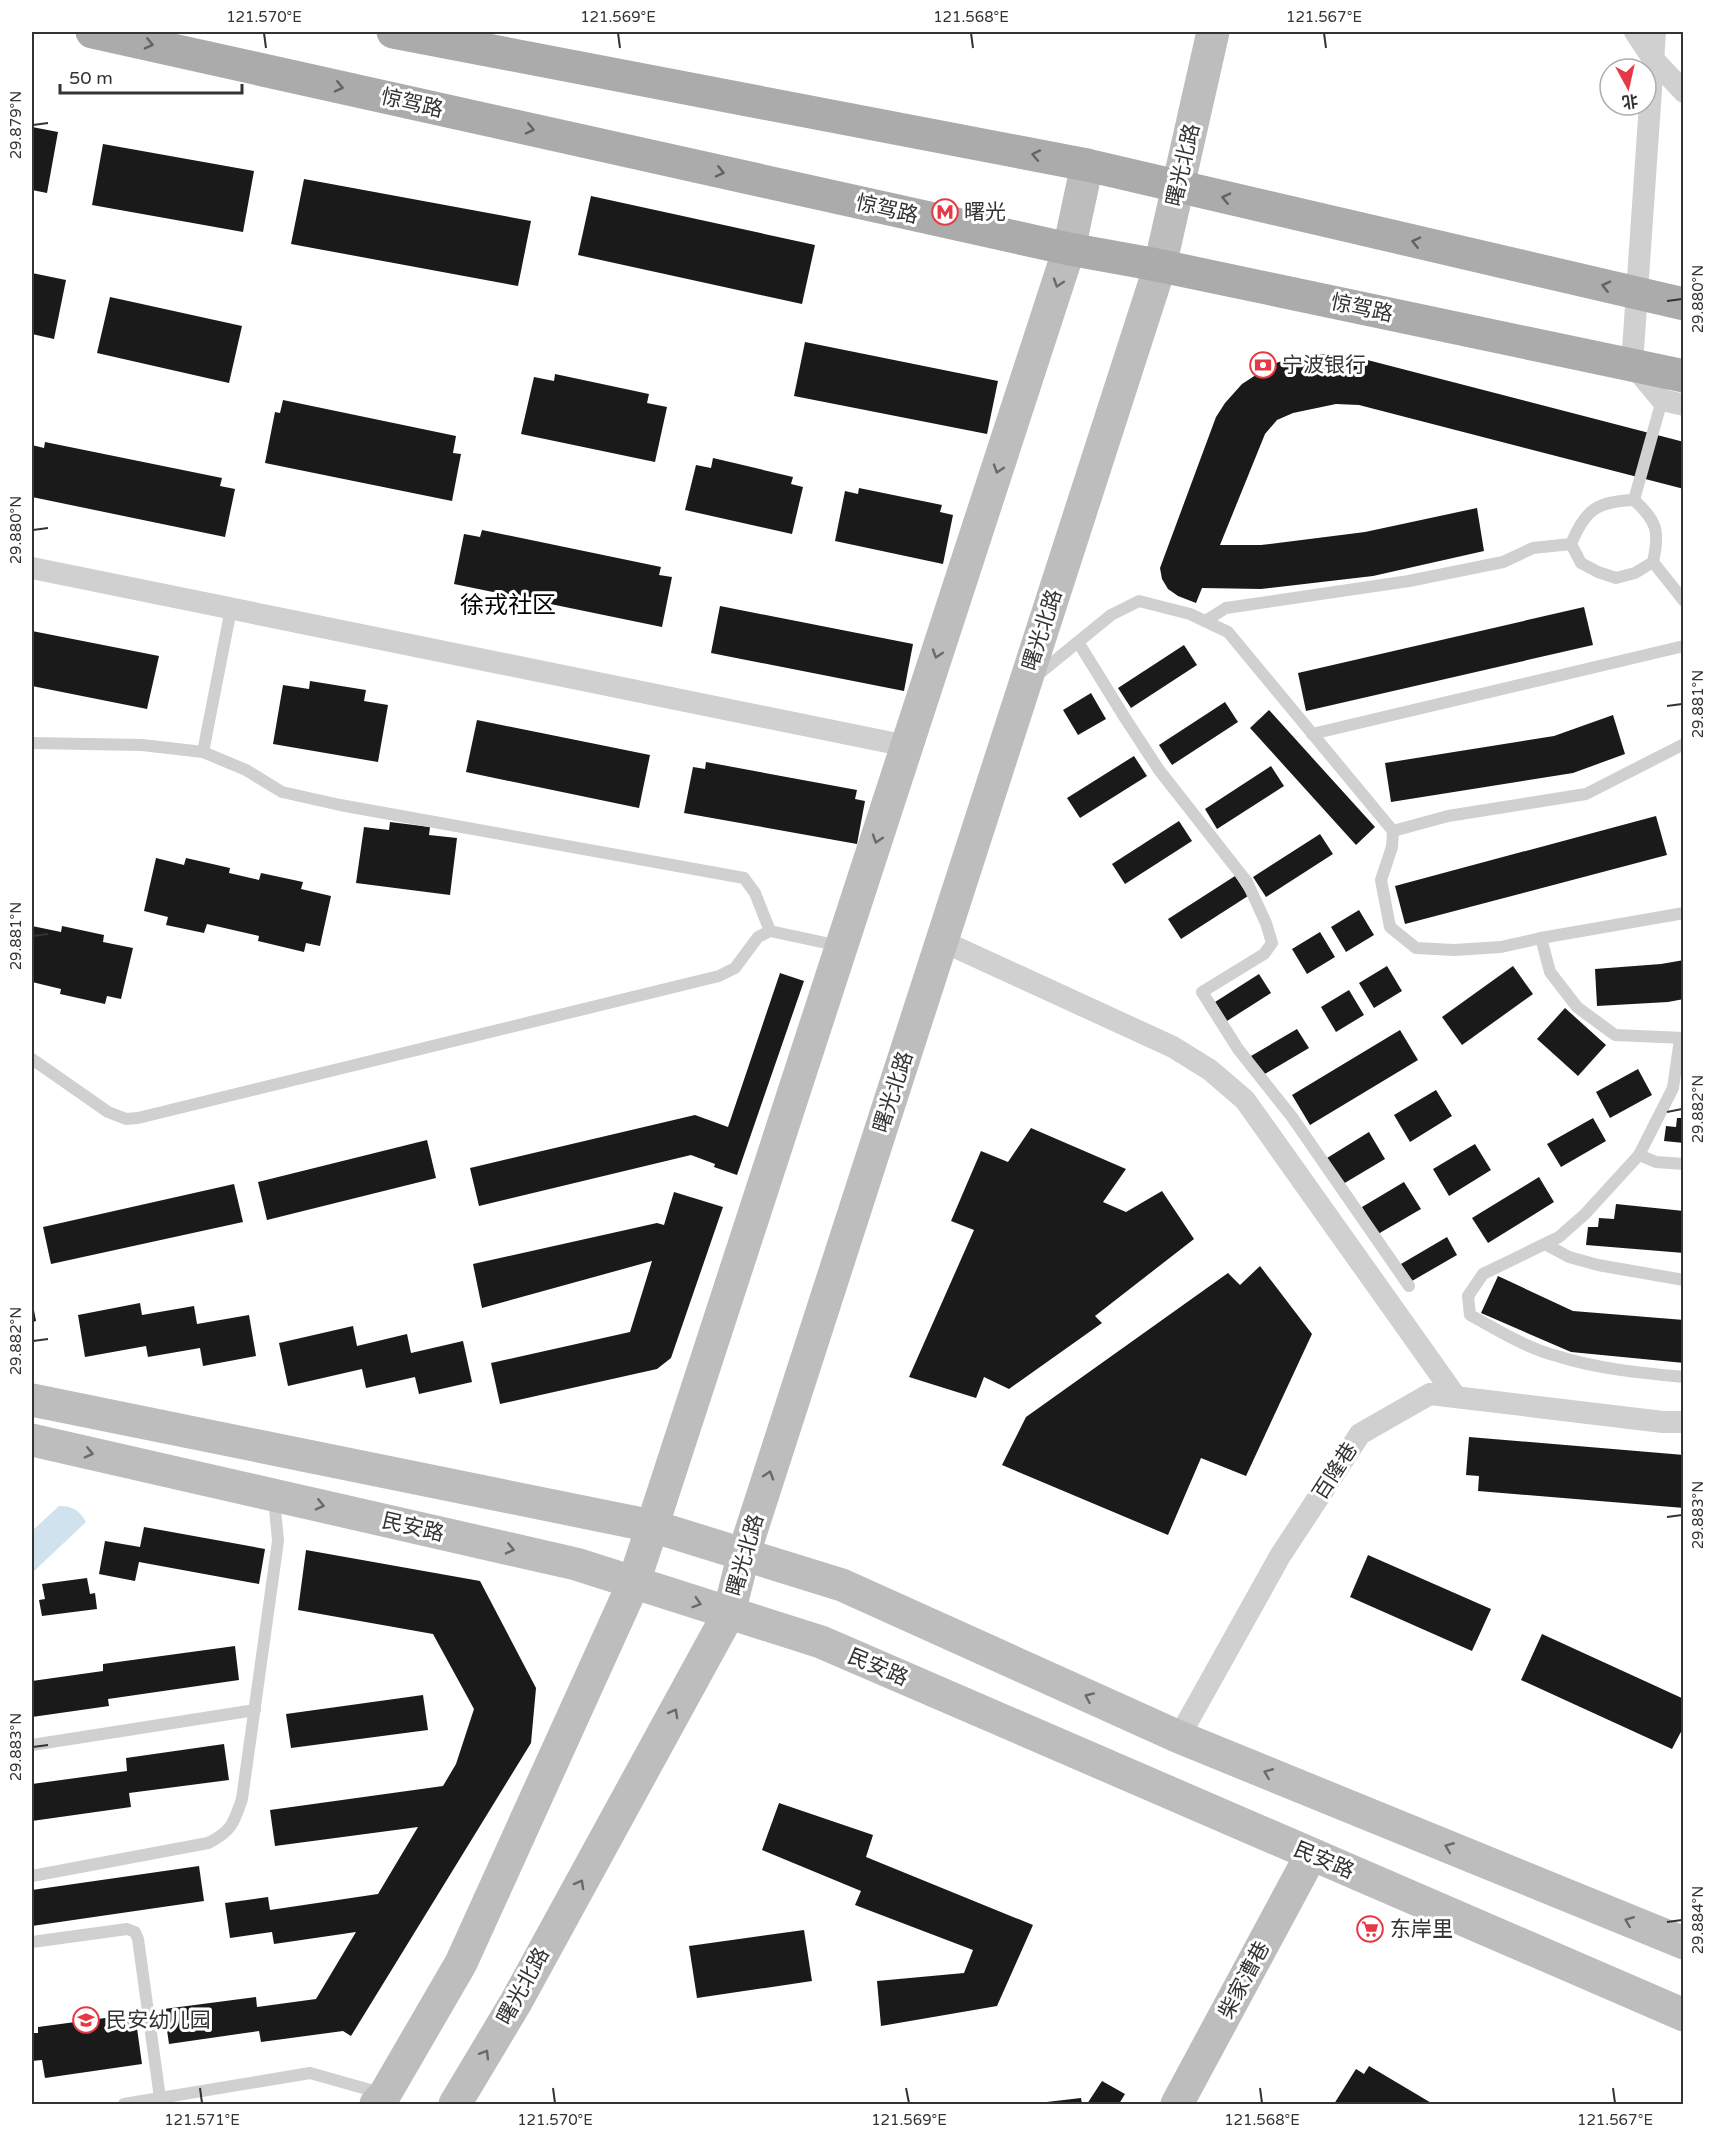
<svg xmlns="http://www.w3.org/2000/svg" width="1715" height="2136" font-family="'Varela Round','Noto Sans SC',sans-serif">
  <rect width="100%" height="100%" fill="#fff"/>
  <path fill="#cfe2ee" d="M59,1506C73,1506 79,1510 86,1522L32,1573V1531Z"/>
  <g fill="#1a1a1a">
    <polygon points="32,127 58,132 47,193 32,190"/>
    <polygon points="103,144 254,171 243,232 92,205"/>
    <polygon points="304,179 531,221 518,286 291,244"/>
    <polygon points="591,196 815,245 802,304 578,255"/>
    <polygon points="32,273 66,280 54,339 32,334"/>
    <polygon points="110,297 242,326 229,383 97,353"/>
    <polygon points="805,342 998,381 987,434 794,396"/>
    <polygon points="1334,353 1352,356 1684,442 1684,489 1359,405 1336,404 1293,413 1277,420 1265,434 1220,545 1261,545 1365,532 1477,508 1484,551 1373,576 1261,589 1202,588 1196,603 1178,596 1168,589 1162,579 1160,568 1216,417 1225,403 1242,384 1262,371 1276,363 1295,357"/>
    <polygon points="555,374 649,394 647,403 667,407 655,462 521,434 534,377 554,381"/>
    <polygon points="283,400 456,436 453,453 461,454 452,501 265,463 275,412 280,413"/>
    <polygon points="45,442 222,478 220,486 235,489 225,537 32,497 32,445 44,448"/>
    <polygon points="713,458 793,477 791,484 803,487 792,534 685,510 696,465 711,468"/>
    <polygon points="859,488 942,505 940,512 953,515 943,564 835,541 845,491 858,494"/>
    <polygon points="482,530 661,567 659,575 672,577 662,627 454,584 464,534 480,537"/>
    <polygon points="720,606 913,644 904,691 711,653"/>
    <polygon points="1584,607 1593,645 1306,711 1298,673"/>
    <polygon points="32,631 159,656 147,709 32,686"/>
    <polygon points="1184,645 1197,665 1131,708 1118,688"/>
    <polygon points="310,681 366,690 364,701 388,705 378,762 273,744 283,685 309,689"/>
    <polygon points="1091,693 1106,719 1078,735 1063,710"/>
    <polygon points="1225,702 1238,722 1172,765 1159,745"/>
    <polygon points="1269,710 1375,827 1356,845 1250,728"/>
    <polygon points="1613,715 1625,754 1573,773 1391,802 1385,763 1554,736"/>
    <polygon points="477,720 650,755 639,808 466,772"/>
    <polygon points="1134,756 1147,776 1080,818 1067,798"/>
    <polygon points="706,762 857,790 855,799 865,801 857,844 684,813 693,767 705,769"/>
    <polygon points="1271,766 1284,786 1217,829 1205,809"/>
    <polygon points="1656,816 1667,855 1405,924 1395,886"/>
    <polygon points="1179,821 1192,841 1125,884 1112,864"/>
    <polygon points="390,822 430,827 429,835 457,838 450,895 356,883 364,827 389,830"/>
    <polygon points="1320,834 1333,854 1266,897 1253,877"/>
    <polygon points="156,858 184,865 186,858 230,868 229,873 259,880 261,873 303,882 301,889 331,896 320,946 306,943 304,952 258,941 259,936 207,924 204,933 166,925 168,917 144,911"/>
    <polygon points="1235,876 1248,896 1181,939 1168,919"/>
    <polygon points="1359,910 1374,935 1346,952 1331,927"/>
    <polygon points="32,926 61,932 62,926 104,935 103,942 133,948 121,999 107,996 105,1004 60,994 61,989 32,982"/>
    <polygon points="1320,932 1335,957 1307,974 1292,949"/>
    <polygon points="1684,960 1684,999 1668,1002 1597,1006 1595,969 1661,964"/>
    <polygon points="1387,966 1402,991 1374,1008 1359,983"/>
    <polygon points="1513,966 1533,994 1462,1045 1442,1017"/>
    <polygon points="780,973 804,981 737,1175 714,1167 715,1164 691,1155 479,1206 470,1168 695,1115 728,1127"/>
    <polygon points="1259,974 1271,993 1227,1021 1215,1002"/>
    <polygon points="1349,990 1364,1015 1336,1032 1321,1007"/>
    <polygon points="1565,1008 1606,1045 1578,1076 1537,1039"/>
    <polygon points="1297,1029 1309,1048 1263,1075 1251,1056"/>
    <polygon points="1400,1030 1418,1060 1310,1125 1292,1095"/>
    <polygon points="1638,1069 1652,1095 1610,1118 1596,1092"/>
    <polygon points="1436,1090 1452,1116 1410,1142 1394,1115"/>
    <polygon points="1593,1118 1606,1141 1561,1167 1547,1144"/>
    <polygon points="1677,1118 1684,1118 1684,1143 1664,1141 1666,1126 1676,1127"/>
    <polygon points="1031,1128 1126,1169 1103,1202 1126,1212 1162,1191 1194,1239 1095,1316 1102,1323 1009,1389 984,1377 976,1398 909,1377 974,1230 951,1221 981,1151 1008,1162"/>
    <polygon points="1369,1132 1385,1159 1343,1184 1327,1158"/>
    <polygon points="427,1140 436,1178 267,1220 258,1182"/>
    <polygon points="1475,1144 1491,1170 1449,1196 1433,1169"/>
    <polygon points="1539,1177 1554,1202 1488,1243 1472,1218"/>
    <polygon points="1404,1182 1421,1209 1378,1234 1362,1207"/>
    <polygon points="234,1184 243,1222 51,1264 43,1227"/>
    <polygon points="674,1192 723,1207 671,1358 657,1369 500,1404 491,1363 630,1332 652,1261 482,1308 473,1264 657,1223 664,1225"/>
    <polygon points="1616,1204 1684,1211 1684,1253 1586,1245 1588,1227 1598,1227 1599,1218 1614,1219"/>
    <polygon points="1447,1237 1457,1255 1412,1281 1401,1264"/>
    <polygon points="1260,1266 1312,1334 1246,1476 1201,1458 1168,1535 1002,1465 1026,1417 1228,1273 1240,1285"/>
    <polygon points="1498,1276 1573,1311 1684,1320 1684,1363 1571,1352 1481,1313"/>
    <polygon points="32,1300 36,1321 32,1322"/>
    <polygon points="140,1303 142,1315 194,1306 197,1324 249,1315 256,1356 203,1366 200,1348 148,1357 146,1346 85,1357 78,1315"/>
    <polygon points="353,1326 357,1346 407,1334 411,1353 463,1341 472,1382 419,1394 415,1377 366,1388 362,1369 288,1386 279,1343"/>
    <polygon points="1469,1437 1684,1455 1684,1508 1478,1491 1479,1476 1466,1475"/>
    <polygon points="144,1527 265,1549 259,1584 139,1562 135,1581 99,1574 105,1541 140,1547"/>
    <polygon points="306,1550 480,1581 536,1688 531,1743 351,2036 343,2031 261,2042 259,2031 169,2044 164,2009 256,1997 257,2007 316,1999 356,1932 274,1944 272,1932 230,1938 225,1903 268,1897 270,1910 378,1894 418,1827 275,1846 270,1810 443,1786 456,1764 474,1709 433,1634 298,1610"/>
    <polygon points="1368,1555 1491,1609 1472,1651 1350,1597"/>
    <polygon points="87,1578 90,1594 95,1593 97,1609 42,1616 39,1600 45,1599 42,1584"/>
    <polygon points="1542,1634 1684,1699 1684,1726 1672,1749 1521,1680"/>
    <polygon points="235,1646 239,1680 108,1699 109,1706 32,1717 32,1681 103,1671 103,1664"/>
    <polygon points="423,1695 428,1730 291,1748 286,1714"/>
    <polygon points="224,1744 229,1780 129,1793 131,1807 32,1821 32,1784 127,1771 126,1758"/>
    <polygon points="779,1803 873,1835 866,1857 1033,1925 997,2006 881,2026 877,1981 964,1973 973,1950 855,1905 861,1891 762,1850"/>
    <polygon points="199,1866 204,1901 32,1926 32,1890"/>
    <polygon points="804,1930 812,1981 697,1998 689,1946"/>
    <polygon points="135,2014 142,2064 45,2078 42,2060 32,2061 32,2033 38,2033 38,2027"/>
    <polygon points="1369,2066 1433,2104 1334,2104 1356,2069 1364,2074"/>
    <polygon points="1102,2081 1125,2094 1119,2104 1087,2104"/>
    <polygon points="1081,2098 1082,2104 1038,2104 1038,2103"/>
  </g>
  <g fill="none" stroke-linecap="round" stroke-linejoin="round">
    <g stroke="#d0d0d0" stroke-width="12">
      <polyline points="1634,500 1662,400"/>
      <polyline points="1653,562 1684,601"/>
      <path d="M1205,621L1226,608L1409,581L1503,562L1533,548L1571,544C1585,510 1597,501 1634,500C1657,521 1660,531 1653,562L1635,573L1616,578L1598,572L1581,563L1571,544"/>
      <polyline points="1078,642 1125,718 1159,770 1247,882 1266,923 1272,943 1264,954 1202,992 1238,1049 1292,1117 1409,1286"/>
      <polyline points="1035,677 1111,615 1139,601 1190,614 1228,632 1393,831 1392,847 1381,880 1390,927 1416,948 1454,950 1501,947 1541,938"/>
      <polyline points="1312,734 1684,646"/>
      <polyline points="32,743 142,745 203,752 246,770 282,792 340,805 744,878 755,893 770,931"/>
      <polyline points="203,752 231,609"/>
      <polyline points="1393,831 1448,816 1586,794 1684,744"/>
      <polyline points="1684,913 1541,938 1550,972 1577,1007 1615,1035 1684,1038"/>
      <path d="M1680,1039L1673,1088L1639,1155L1585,1214L1559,1237L1483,1274L1468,1296L1470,1315C1498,1330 1526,1348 1557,1356C1598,1369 1641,1373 1684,1377"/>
      <polyline points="32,1059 108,1112 126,1119 138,1118 719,976 735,968 758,937 770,931 840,946"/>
      <polyline points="1639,1155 1656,1162 1684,1164"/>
      <polyline points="1545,1244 1569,1257 1598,1265 1684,1280"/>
      <polyline points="32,1745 255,1710"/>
      <path d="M32,1876L208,1843C231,1832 234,1823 242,1799L278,1541L274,1498"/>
      <polyline points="32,1942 127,1929 135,1932 138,1939 160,2098"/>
      <polyline points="124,2104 310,2073 381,2093"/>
    </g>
    <g stroke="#d0d0d0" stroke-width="22">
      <polyline points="1635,32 1653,59 1684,92"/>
      <polyline points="1655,32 1632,364 1662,400 1684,405"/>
      <polyline points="32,568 907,746"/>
      <polyline points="942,941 1173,1047 1210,1070 1245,1100 1456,1397"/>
      <polyline points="1179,1737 1280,1556 1360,1434 1430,1394 1663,1422 1684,1422"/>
    </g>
    <g stroke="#bdbdbd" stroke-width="33">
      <polyline points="32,1400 652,1526 842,1585 1179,1737 1684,1943"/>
      <polyline points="32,1440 576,1564 821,1642 1684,2015"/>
      <polyline points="376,2104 385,2094 461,1963 634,1582 1069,249 1087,165"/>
      <polyline points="455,2104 516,2002 729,1613 744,1553 1160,266 1213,32"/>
      <polyline points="1177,2104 1311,1855"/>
    </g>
    <g stroke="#ababab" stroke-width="33">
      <polyline points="92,32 1069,249 1152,264 1684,376"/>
      <polyline points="393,32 1087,165 1684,304"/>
    </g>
  </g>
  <defs><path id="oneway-chevron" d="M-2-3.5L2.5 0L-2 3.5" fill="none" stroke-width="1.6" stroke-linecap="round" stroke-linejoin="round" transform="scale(1.5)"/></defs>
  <g stroke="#636363">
    <use href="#oneway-chevron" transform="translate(149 44) rotate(13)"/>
    <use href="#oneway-chevron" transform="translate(339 87) rotate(13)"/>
    <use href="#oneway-chevron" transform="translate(530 129) rotate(13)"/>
    <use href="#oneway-chevron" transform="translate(1036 155) rotate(-169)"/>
    <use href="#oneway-chevron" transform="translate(720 172) rotate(13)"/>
    <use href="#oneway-chevron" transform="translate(1226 198) rotate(-167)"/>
    <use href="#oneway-chevron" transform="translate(1416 242) rotate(-167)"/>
    <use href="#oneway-chevron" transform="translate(1606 286) rotate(-167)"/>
  </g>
  <g stroke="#6a6a6a">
    <use href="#oneway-chevron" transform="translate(1058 283) rotate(108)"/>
    <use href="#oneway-chevron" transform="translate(998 469) rotate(108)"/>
    <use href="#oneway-chevron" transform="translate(937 654) rotate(108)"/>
    <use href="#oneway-chevron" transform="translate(877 839) rotate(108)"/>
    <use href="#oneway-chevron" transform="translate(89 1453) rotate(13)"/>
    <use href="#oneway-chevron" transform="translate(769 1475) rotate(-72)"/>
    <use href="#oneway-chevron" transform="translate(320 1505) rotate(13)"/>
    <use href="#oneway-chevron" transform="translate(510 1549) rotate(13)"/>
    <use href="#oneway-chevron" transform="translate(697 1603) rotate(18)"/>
    <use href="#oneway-chevron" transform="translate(1089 1697) rotate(-156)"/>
    <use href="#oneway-chevron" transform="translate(674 1713) rotate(-61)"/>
    <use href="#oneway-chevron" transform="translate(1268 1773) rotate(-158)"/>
    <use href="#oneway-chevron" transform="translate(1449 1847) rotate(-158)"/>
    <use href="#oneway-chevron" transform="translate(580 1884) rotate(-61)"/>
    <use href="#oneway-chevron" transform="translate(1629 1921) rotate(-158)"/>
    <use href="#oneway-chevron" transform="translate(485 2054) rotate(-59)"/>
  </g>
  <path fill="none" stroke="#333" stroke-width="2" d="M264,33L266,48M618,33L620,48M971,33L973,48M1324,33L1326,48M33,125L48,123M1667,301L1682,299M33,530L48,528M1667,706L1682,704M33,936L48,934M1667,1112L1682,1109M33,1341L48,1339M1667,1517L1682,1515M33,1747L48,1745M1667,1922L1682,1920M200,2088L202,2103M553,2088L555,2103M906,2088L909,2103M1260,2088L1262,2103M1613,2088L1615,2103"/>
  <defs>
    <g id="metro-ring" transform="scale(1.35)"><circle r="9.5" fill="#fff" stroke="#e63946" stroke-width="1.5"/><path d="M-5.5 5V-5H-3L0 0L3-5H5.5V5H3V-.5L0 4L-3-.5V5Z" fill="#e63946"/></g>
    <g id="bank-ring" transform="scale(1.35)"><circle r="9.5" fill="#fff" stroke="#e63946" stroke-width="1.5"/><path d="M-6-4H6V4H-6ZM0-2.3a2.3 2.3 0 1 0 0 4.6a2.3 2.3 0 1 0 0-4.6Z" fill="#e63946"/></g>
    <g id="supermarket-ring" transform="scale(1.35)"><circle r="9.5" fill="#fff" stroke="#e63946" stroke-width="1.5"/><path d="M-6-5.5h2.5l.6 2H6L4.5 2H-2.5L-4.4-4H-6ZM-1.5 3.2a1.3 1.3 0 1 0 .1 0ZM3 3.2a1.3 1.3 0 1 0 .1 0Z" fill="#e63946"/></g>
    <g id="school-ring" transform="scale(1.35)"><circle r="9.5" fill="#fff" stroke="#e63946" stroke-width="1.5"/><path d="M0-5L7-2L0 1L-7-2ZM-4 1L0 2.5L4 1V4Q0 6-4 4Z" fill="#e63946"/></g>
  </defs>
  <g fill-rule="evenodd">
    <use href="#metro-ring" x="945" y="212"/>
    <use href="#bank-ring" x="1263" y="365"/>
    <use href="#supermarket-ring" x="1370" y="1929"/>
    <use href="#school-ring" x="86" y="2020"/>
  </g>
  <g text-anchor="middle" stroke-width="6" stroke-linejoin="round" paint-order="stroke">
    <g font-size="21" fill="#333" stroke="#fff">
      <text transform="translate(412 103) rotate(13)" y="7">惊驾路</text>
      <text transform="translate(1183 165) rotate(-77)" y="7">曙光北路</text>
      <text transform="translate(887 209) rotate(13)" y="7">惊驾路</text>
      <text transform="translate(1362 308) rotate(12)" y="7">惊驾路</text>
      <text transform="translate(1042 630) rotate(-72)" y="7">曙光北路</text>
      <text transform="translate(893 1092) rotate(-72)" y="7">曙光北路</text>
      <text transform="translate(1335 1471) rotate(-57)" y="7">百隆巷</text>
      <text transform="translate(413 1527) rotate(13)" y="7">民安路</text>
      <text transform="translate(745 1555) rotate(-74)" y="7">曙光北路</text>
      <text transform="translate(878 1667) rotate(23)" y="7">民安路</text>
      <text transform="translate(1324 1860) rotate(23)" y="7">民安路</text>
      <text transform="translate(1244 1980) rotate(-62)" y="7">柴家漕巷</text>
      <text transform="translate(523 1986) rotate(-61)" y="7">曙光北路</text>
    </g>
    <g font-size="21" fill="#333" stroke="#fff" text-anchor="start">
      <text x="964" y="219">曙光</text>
      <text x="1282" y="372">宁波银行</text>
      <text x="1390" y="1936">东岸里</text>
      <text x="106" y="2027">民安幼儿园</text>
    </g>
    <g font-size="24" fill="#000" stroke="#fff">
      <text x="508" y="613">徐戎社区</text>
    </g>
  </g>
  <rect width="1715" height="2136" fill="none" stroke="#ffffff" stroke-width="66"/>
  <g transform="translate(1628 87) rotate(172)"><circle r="28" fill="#ffffff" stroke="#adadad" stroke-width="1.5"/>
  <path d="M0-4.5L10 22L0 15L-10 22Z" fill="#e63946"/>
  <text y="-9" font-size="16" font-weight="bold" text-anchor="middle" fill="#333333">北</text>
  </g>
  <path d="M60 84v9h182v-9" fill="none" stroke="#333333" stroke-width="3"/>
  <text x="69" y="84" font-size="18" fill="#333333" stroke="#ffffff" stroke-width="4.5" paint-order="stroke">50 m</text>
  <rect x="33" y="33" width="1649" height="2070" fill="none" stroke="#333" stroke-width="2"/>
  <g font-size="15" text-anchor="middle" fill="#333">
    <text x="264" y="22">121.570°E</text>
    <text x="618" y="22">121.569°E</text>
    <text x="971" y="22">121.568°E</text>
    <text x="1324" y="22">121.567°E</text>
    <text transform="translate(16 125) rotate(-90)" y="5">29.879°N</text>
    <text transform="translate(1698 299) rotate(-90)" y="5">29.880°N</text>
    <text transform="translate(16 530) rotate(-90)" y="5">29.880°N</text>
    <text transform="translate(1698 704) rotate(-90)" y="5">29.881°N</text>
    <text transform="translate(16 936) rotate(-90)" y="5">29.881°N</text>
    <text transform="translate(1698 1109) rotate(-90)" y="5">29.882°N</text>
    <text transform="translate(16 1341) rotate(-90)" y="5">29.882°N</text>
    <text transform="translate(1698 1515) rotate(-90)" y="5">29.883°N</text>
    <text transform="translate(16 1747) rotate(-90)" y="5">29.883°N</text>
    <text transform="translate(1698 1920) rotate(-90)" y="5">29.884°N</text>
    <text x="202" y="2125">121.571°E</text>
    <text x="555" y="2125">121.570°E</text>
    <text x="909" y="2125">121.569°E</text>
    <text x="1262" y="2125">121.568°E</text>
    <text x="1615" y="2125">121.567°E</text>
  </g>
</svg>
